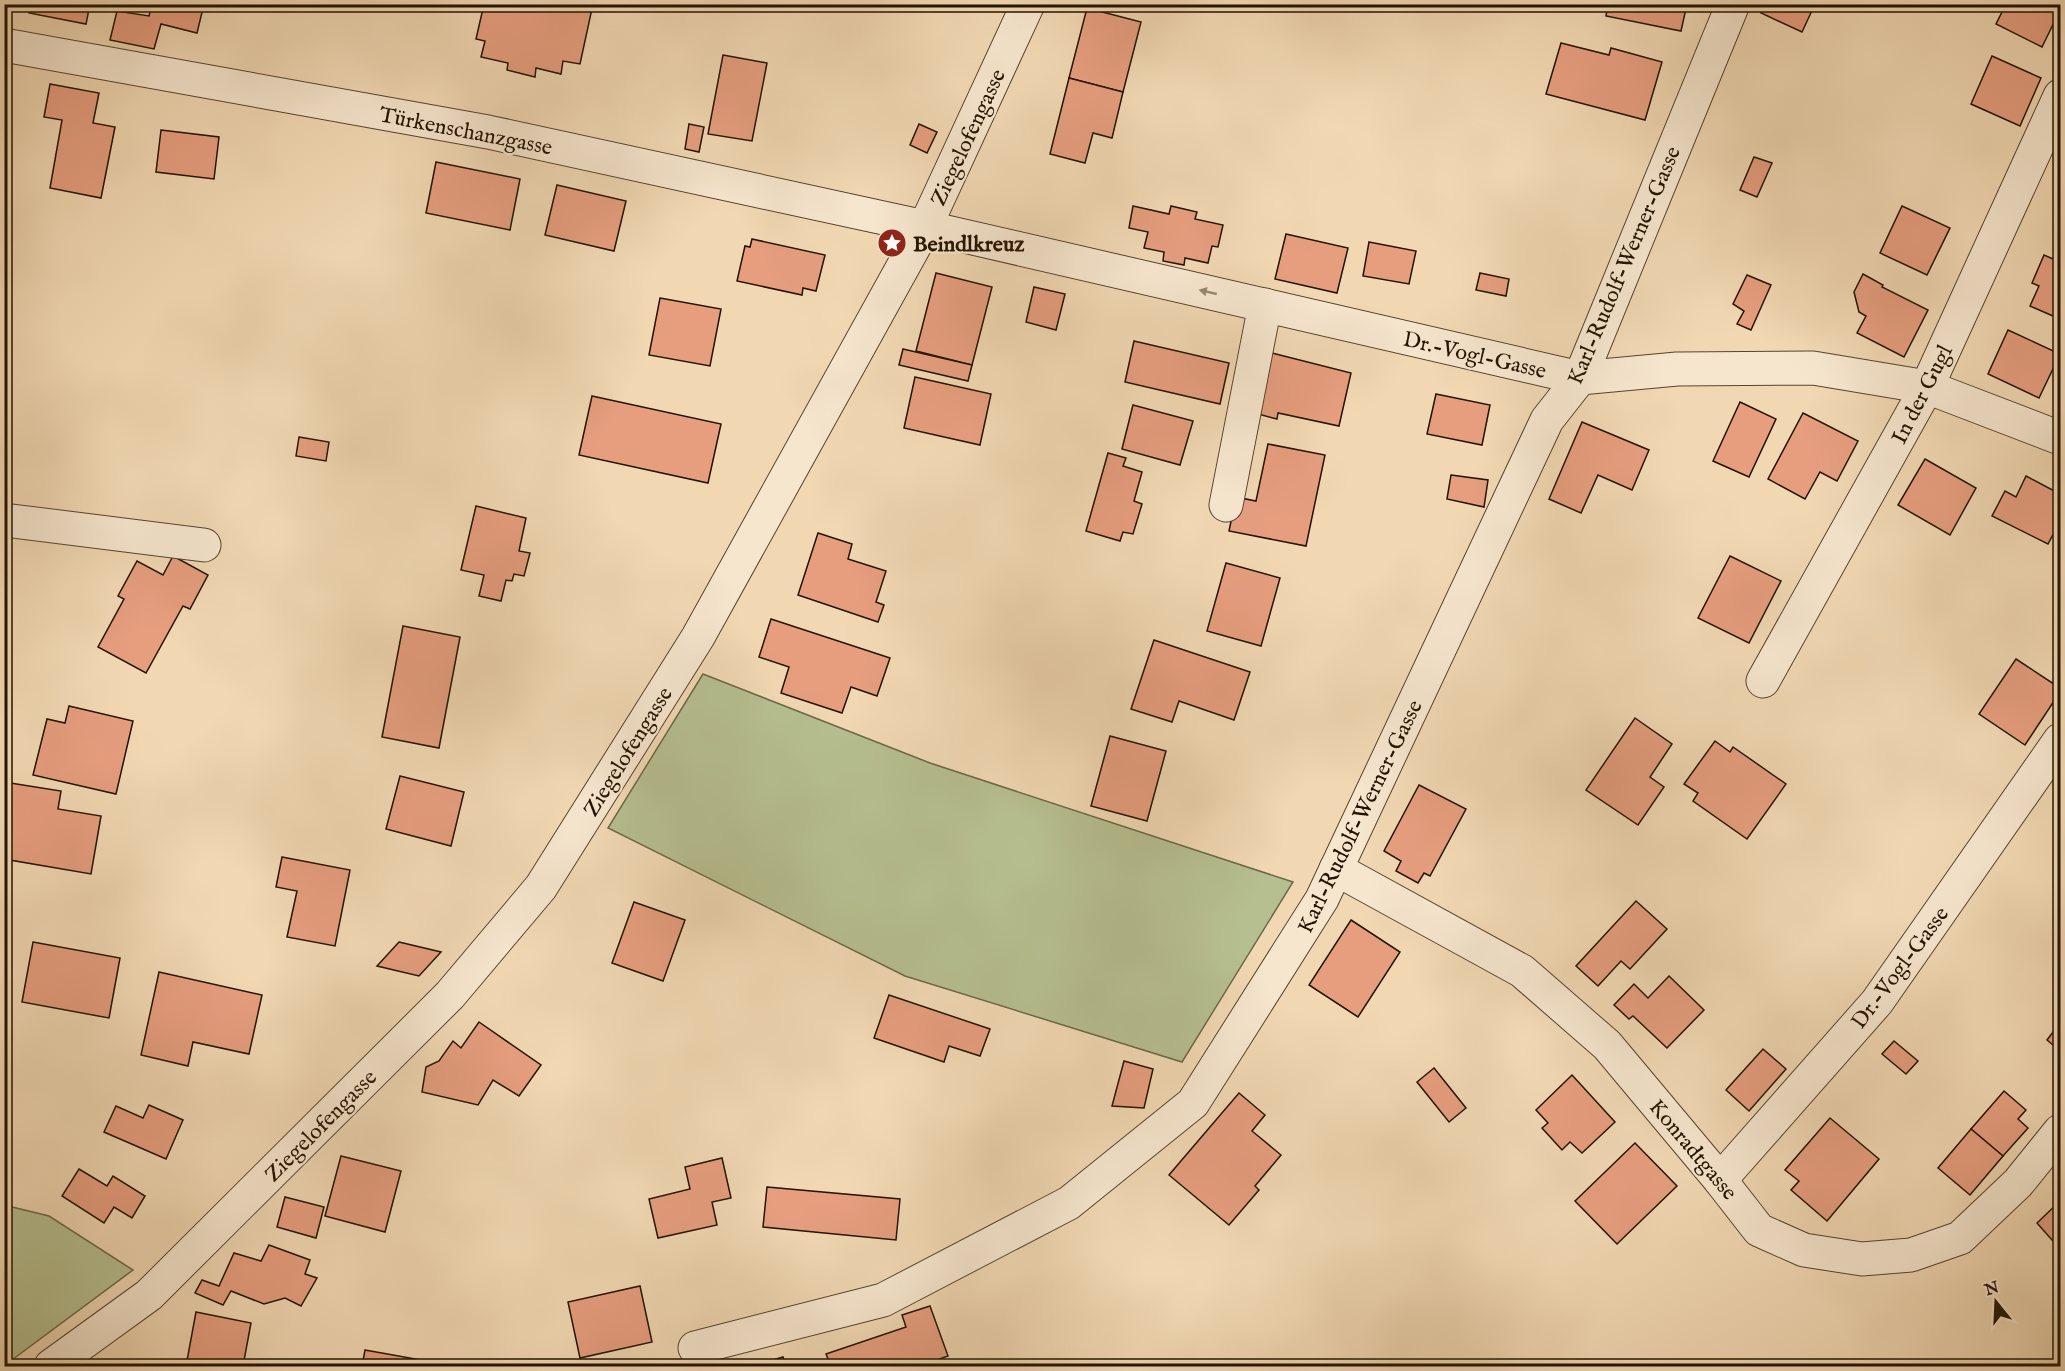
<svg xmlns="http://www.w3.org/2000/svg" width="2065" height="1371" font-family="'IM FELL English',serif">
  <rect width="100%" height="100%" fill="#f1d8b3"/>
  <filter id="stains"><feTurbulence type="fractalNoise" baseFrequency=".00333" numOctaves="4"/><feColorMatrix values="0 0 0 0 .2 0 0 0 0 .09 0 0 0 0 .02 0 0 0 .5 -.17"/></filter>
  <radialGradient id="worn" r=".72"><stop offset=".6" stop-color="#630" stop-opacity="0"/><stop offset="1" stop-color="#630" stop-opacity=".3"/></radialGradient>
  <g fill="#b6bf90" stroke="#6c6948" stroke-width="1.5">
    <polygon points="703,674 930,763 1293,882 1182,1062 905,976 608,828"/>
    <polygon points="4,1205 49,1216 133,1270 5,1365"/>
  </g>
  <g fill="#e69e7f" stroke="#221301" stroke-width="1.5">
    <polygon points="30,4 90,4 86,24 29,13"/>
    <polygon points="152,4 204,4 197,33 161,24 154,49 110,40 117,11 149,16"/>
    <polygon points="484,4 593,4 580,64 563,61 561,74 536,68 535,77 507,70 508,63 481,57 485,41 476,39"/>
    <polygon points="1608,4 1687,4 1681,31 1606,16"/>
    <polygon points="1765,4 1815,4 1802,32 1761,13"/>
    <polygon points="2006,4 2060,4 2060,10 2042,47 1996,24"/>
    <polygon points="1087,8 1141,22 1123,92 1069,78"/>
    <polygon points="1561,43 1609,55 1611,48 1662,62 1645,120 1546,94"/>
    <polygon points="723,55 767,63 752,141 708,134"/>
    <polygon points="1992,56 2041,78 2020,126 1971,104"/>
    <polygon points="1069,78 1123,92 1112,138 1093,133 1085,163 1050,154"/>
    <polygon points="50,84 99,93 93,123 115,127 101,198 50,188 62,120 44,117"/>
    <polygon points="689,124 704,127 699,152 685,149"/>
    <polygon points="919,124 937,132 927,153 910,145"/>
    <polygon points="161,130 219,137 214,179 156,172"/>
    <polygon points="1754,157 1772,163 1757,197 1740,190"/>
    <polygon points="436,162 520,179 510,230 426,213"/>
    <polygon points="557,185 626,201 614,251 545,235"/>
    <polygon points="1133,206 1169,214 1171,206 1197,212 1195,219 1223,225 1218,247 1212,246 1208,263 1185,258 1184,265 1163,261 1164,252 1144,248 1148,232 1129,228"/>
    <polygon points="1902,206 1950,228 1927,275 1880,253"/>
    <polygon points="1286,234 1348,248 1337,293 1275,279"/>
    <polygon points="752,239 825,255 816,291 803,288 802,295 737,281 745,246 750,247"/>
    <polygon points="2060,241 2060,319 2030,306 2039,286 2032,283 2044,255 2053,259"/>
    <polygon points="1369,242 1416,251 1409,284 1363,276"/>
    <polygon points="936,273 992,287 972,365 916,351"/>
    <polygon points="1480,273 1509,279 1506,296 1476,290"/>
    <polygon points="1863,274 1883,285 1882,287 1928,310 1904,357 1857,333 1866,316 1859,312 1854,292"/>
    <polygon points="1747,275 1771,285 1751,330 1737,324 1744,311 1733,304"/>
    <polygon points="1034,287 1065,294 1056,330 1026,322"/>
    <polygon points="660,298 721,309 710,366 649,355"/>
    <polygon points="2008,330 2060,354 2039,398 1988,374"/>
    <polygon points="1134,341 1229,363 1220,404 1125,382"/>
    <polygon points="903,349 972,365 968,381 899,365"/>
    <polygon points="1272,353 1351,373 1339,426 1278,413 1277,419 1258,414"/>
    <polygon points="915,377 991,394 980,445 904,428"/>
    <polygon points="1436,394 1490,405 1482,445 1427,434"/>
    <polygon points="592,396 721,424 708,483 579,455"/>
    <polygon points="1740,402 1776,419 1749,477 1713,461"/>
    <polygon points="1133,405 1193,421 1180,465 1122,449"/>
    <polygon points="1803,413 1858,441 1837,481 1820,472 1805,499 1768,479"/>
    <polygon points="1582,422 1649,450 1632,490 1598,475 1581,513 1549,499"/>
    <polygon points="299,437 329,442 326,461 296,456"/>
    <polygon points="1268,444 1325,455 1306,546 1229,531 1236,497 1256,501"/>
    <polygon points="1108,453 1126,458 1123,466 1142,472 1134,501 1142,504 1133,534 1123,532 1120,541 1086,531"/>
    <polygon points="1925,459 1976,488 1950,535 1898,505"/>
    <polygon points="1451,475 1488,480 1484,507 1447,499"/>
    <polygon points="2026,476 2060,494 2060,521 2048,544 1992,516 2005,491 2016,497"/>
    <polygon points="476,506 526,518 519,551 530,553 524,576 514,574 512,581 506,580 501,601 479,596 484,575 461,570"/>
    <polygon points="818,533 852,544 848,559 886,571 876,602 884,605 878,622 798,595"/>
    <polygon points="173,556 208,575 190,609 183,606 146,673 98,647 124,599 118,596 137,561 163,575"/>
    <polygon points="1730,556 1781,581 1749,643 1698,618"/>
    <polygon points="1226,563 1280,578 1261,646 1207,631"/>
    <polygon points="771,619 890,658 877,696 851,687 842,713 781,693 789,667 759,657"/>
    <polygon points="403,626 460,637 439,748 382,737"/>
    <polygon points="1154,640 1250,672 1234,720 1179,701 1172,722 1131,709"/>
    <polygon points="2016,659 2060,688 2060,692 2025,745 1979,714"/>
    <polygon points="69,706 133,721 116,794 33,775 47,719 65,723"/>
    <polygon points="1635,718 1672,744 1650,777 1664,787 1638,825 1586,790"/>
    <polygon points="1110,736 1166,751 1147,821 1091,806"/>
    <polygon points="1715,741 1730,752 1733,747 1786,784 1747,839 1693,801 1698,793 1684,784"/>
    <polygon points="400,776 464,792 451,846 386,829"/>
    <polygon points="4,782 61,791 58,809 101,816 91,874 4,859"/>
    <polygon points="1419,785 1466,809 1430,876 1424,873 1418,883 1396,871 1401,861 1384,851"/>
    <polygon points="282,857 350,870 335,946 287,937 297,891 276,887"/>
    <polygon points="1636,901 1667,929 1630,969 1621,961 1598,986 1576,966"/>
    <polygon points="634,902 685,920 663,981 612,963"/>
    <polygon points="1351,920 1400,952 1358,1017 1309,985"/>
    <polygon points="33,942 120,958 109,1018 22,1002"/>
    <polygon points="399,942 441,952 419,976 377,966"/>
    <polygon points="159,972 262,995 249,1054 193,1042 188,1066 141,1055"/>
    <polygon points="1669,976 1704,1010 1667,1048 1633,1016 1629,1019 1614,1005 1634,984 1648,998"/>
    <polygon points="889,995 990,1029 980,1056 949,1046 944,1062 874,1038"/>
    <polygon points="479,1022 541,1065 519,1096 493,1080 478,1105 422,1092 426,1067 439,1061 453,1041 461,1048"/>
    <polygon points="2060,1023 2060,1051 2047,1040"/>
    <polygon points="1894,1041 1918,1061 1906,1074 1882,1054"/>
    <polygon points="1763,1049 1786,1069 1749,1111 1726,1090"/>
    <polygon points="1124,1061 1153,1069 1144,1108 1112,1106"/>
    <polygon points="1434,1068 1466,1108 1449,1122 1417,1082"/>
    <polygon points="1572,1075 1615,1122 1582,1153 1570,1142 1562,1150 1542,1128 1548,1123 1536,1110"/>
    <polygon points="2004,1091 2026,1110 2018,1119 2028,1128 2003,1156 1971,1129"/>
    <polygon points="1239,1093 1265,1115 1252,1131 1281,1155 1255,1186 1259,1190 1229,1225 1169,1175"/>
    <polygon points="149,1105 183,1120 166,1159 104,1132 116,1106 143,1118"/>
    <polygon points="1830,1118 1879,1159 1827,1221 1791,1190 1799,1181 1785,1170"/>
    <polygon points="1971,1129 2003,1156 1970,1195 1938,1168"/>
    <polygon points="1635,1143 1677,1186 1617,1244 1575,1201"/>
    <polygon points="341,1156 401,1171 385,1232 325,1216"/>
    <polygon points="722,1158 731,1198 712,1202 717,1225 658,1238 649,1199 690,1189 685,1167"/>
    <polygon points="79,1169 107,1186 113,1176 145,1196 132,1218 114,1207 104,1223 62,1196"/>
    <polygon points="767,1187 900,1199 896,1240 763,1227"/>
    <polygon points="285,1197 324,1207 316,1238 277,1227"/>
    <polygon points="2060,1201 2060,1249 2037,1223"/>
    <polygon points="269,1245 310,1260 305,1274 317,1278 301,1306 285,1298 264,1304 231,1291 223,1305 195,1293 202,1280 219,1286 234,1253 261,1261"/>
    <polygon points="640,1286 652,1342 580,1358 568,1302"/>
    <polygon points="930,1306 948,1356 922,1365 923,1366 831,1366 826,1354 906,1327 902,1315"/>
    <polygon points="196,1312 251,1323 243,1366 186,1366"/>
    <polygon points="365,1350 427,1361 426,1366 362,1366"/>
    <polygon points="783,1357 786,1366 753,1366"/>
    <polygon points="631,1360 633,1366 602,1366"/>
  </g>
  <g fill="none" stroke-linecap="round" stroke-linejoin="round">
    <g stroke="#56442e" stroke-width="35">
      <g id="minor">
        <polyline points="4,45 488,132 925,227 1580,378 1677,369 1813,368 1927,387 2060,438"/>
        <polyline points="1226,505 1265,305"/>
        <polyline points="4,520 204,545"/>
        <polyline points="1763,681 1927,387 2060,96"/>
        <polyline points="1336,869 1522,971 1607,1045 1720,1180 1759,1230 1804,1250 1862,1259 1911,1255 1960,1238 2018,1183 2060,1131"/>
        <polyline points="1720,1180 1877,1002 2060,740"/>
        <polyline points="695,1348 883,1300 1069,1203 1193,1103 1322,899 1547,420 1580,378 1733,4"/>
        <polyline points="51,1366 149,1295 450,995 541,887 698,637 925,227 1028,4"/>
      </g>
    </g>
    <use href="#minor" stroke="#f6e6ce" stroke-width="33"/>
  </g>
  <defs><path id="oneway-solid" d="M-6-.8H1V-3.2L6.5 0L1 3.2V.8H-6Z" transform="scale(1.5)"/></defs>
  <use fill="#978772" href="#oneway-solid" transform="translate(1208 292) rotate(-167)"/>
  <defs>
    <g id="sight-disc" transform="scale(1.5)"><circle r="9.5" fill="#8f2418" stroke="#f6e6ce"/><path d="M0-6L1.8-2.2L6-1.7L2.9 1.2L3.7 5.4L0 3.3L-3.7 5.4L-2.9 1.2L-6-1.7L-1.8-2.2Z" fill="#fff"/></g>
  </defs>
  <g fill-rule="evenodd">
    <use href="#sight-disc" x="892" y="243"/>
  </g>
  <g text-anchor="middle" stroke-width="4.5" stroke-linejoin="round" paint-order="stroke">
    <g font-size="22" fill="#221301" stroke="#f6e6ce">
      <text transform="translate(466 130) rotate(11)" y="8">Türkenschanzgasse</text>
      <text transform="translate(967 137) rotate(-65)" y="8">Ziegelofengasse</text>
      <text transform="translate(1623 265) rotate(-67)" y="8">Karl-Rudolf-Werner-Gasse</text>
      <text transform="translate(1475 354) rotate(13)" y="8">Dr.-Vogl-Gasse</text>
      <text transform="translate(1921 394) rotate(-63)" y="8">In der Gugl</text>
      <text transform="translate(627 751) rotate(-58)" y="8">Ziegelofengasse</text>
      <text transform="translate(1359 816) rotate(-64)" y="8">Karl-Rudolf-Werner-Gasse</text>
      <text transform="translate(1899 967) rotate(-53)" y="8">Dr.-Vogl-Gasse</text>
      <text transform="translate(320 1125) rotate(-45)" y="8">Ziegelofengasse</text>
      <text transform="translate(1694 1149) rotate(50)" y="8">Konradtgasse</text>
    </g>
    <g font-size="22" font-weight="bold" fill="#221301" stroke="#f6e6ce" text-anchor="start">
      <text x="913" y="251">Beindlkreuz</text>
    </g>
  </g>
  <rect width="2065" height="1371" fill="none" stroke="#f1d8b3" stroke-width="24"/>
  <rect x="6" y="6" width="2053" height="1359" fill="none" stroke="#221301" stroke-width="3"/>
  <rect x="12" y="12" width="2041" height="1347" fill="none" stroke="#221301" stroke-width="1.5"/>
  <g transform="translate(1996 1302) rotate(342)" stroke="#f6e6ce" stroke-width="4.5" paint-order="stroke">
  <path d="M0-4.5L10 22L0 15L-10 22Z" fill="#221301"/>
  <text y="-9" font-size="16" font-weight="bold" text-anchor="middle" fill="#221301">N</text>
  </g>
  <rect width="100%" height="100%" filter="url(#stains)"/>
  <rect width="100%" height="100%" fill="url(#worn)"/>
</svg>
